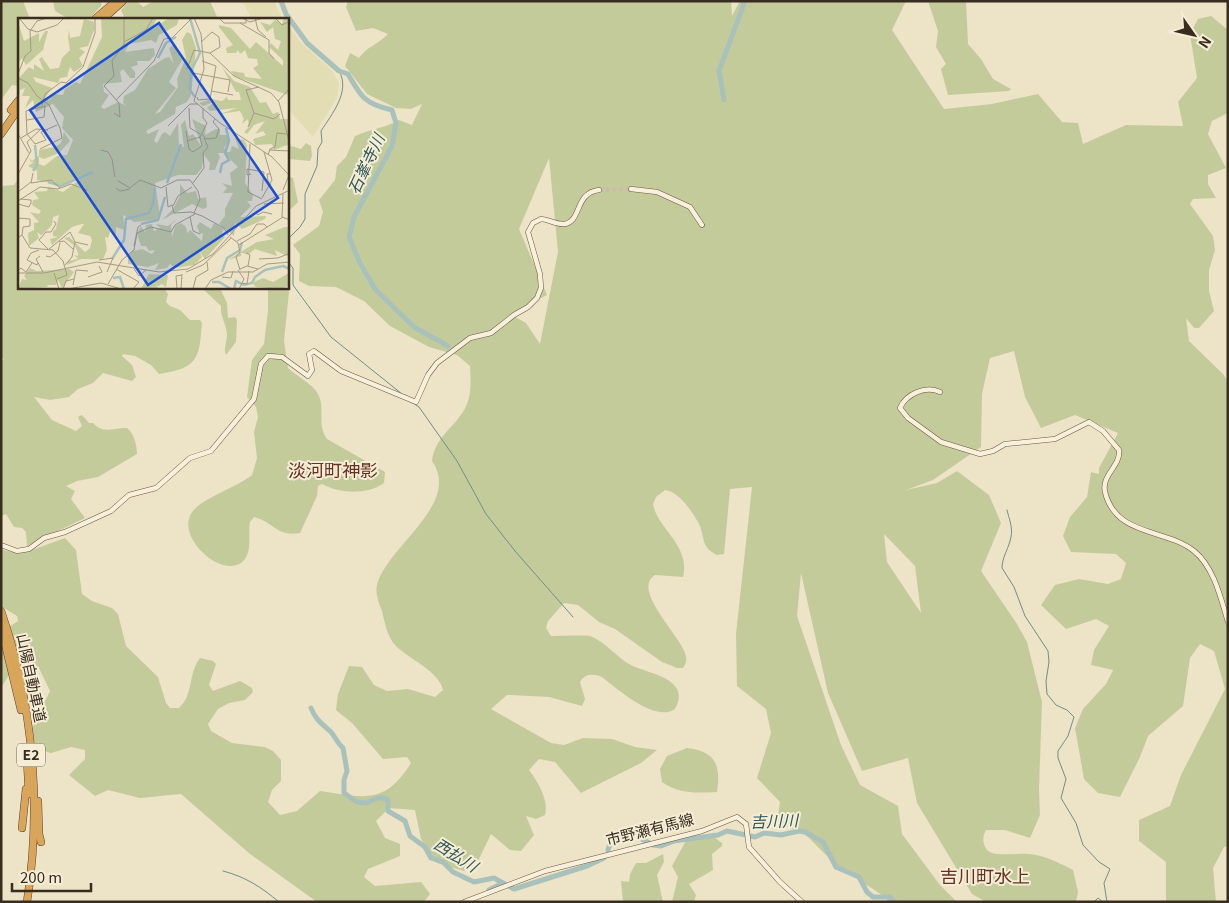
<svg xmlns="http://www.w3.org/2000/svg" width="1229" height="903" font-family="Georgia,'Noto Sans JP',serif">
  <rect width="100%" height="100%" fill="#ede3c7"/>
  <g fill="#e3ddb4">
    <polygon points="235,1 274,1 282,19 244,19 250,16 244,4"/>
    <polygon points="288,25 300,42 332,71 339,83 337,98 313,137 288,109"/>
  </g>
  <g fill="#c4cb9b" fill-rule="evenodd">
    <polygon points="1,1 23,1 30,19 19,19 19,86 12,85 3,97 1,103"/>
    <polygon points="53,1 102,1 101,6 89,19 69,19 55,11"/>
    <polygon points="129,1 137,1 143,7 154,1 210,1 218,19 125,19 121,10"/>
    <path d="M348,1H731L732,16L740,1H906L892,30L944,109L992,104L1038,94L1062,122L1078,123L1083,144L1126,125L1183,126L1178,102L1197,78L1190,34L1198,19L1211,16L1228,30V113L1212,121L1208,134L1226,168L1208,175V184L1216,198L1193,199L1190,204L1213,236L1215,250L1209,270V291L1214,311L1199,328H1194L1186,318L1189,341L1224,375L1228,382V846L1224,847L1213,868L1216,902H1166V862L1139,841V820L1170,806L1181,775L1225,689L1214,651L1200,644L1190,658L1183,706L1148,736L1140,757L1120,797L1098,793L1084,779L1075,728L1083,709L1106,684L1113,670L1091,665L1094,650L1109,626L1096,619L1066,629L1041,605L1055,585L1079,579L1108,584L1121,579L1126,563L1116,554L1071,552L1063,536L1070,517L1087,497L1091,472L1099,474V468L1118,433L1075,415L1041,428L1025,397L1014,351L990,358L982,394L981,447L933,480L906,490L937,483L957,471L989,495L1001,523L981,571L1017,624L1027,642L1042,702L1039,789L1040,815L1030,838L1005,830H986C981,838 983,850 992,853C1003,856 1018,853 1029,854C1044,855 1060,863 1073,870L1078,892L1076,902H986L972,894L917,803L908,758L862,771L828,693L801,573L797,616L841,745L860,785L898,806L902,834L940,885L957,902H888L885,897L835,864L806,835L777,822L780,802L757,778L771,733L766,709L737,686L736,634L752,487L730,489L724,554L717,555C701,547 705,539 700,526C694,514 679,491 665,490L656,497L653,504C657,528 691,546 683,577L655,575C630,591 684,638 686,657C687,661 685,665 683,668H677L662,662L615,629L599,622L578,605L564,603L548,621L546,628L551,636C558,636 586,635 590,636C605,641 617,658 631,665C648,674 692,678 675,709C656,723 617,689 602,677C593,674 586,673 580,682L585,699L582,706L549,697L511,695H507L491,709L551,743L564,745L583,738L612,739L635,747L657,750L641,763L581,793L555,762L539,759L529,770C538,782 549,800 545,815L536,819L526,816L534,835L521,851L510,850L491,834L478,861L464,871L437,863L421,839L415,810L389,808L376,821L385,838L400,844V856L368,869L364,877L375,886L421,882L430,894L424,902H317L250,854L181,794L140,798L108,790L95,796L69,775L85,759V750L71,747L51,753C14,743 42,710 50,691L39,668L27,661L9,675L1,688V632L18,621L17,616L1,606V549C24,558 42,545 65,538L76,550L82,594L92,601L112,608L118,614L126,646L158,677L166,703L170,708H179C194,694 188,673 200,658L213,661L216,664L209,685L213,691L240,681L252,688L253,692L245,700L229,703L218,709L208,724L211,731L232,743L265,747L273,751L281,760V781L272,790L268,802L280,815L297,811L320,791C364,797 384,806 411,763L407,757L383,759L352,723L336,710L338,694L349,666L362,667L374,685L387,691L408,689L435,697L443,690C439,671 409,659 396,646C387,637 385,623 382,611C379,603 375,594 377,585C387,546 462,504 432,461C435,438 451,430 463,412C472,398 471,382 470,366L457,355L429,347L390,326L364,301L336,287L309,286L299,281L300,254L293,245L319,226L323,212L319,200L335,180L337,166L346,157L355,136C370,129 385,128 399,120L412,125L422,104L411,109L396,108L367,94L345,66L350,53L359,58C369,45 376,46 388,34L373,28L356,31L346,7ZM549,158L558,252L540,344L526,323L510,314L547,295L519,229ZM884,534L915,566L921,613L887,562Z"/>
    <polygon points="966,1 968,44 981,59 993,79 1011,89 1009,91 948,95 941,69 946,64 936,47 938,31 928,1"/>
    <polygon points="306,143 311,146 312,156 310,161 288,159 288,145 301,149"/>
    <polygon points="288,176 293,178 298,202 288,212"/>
    <path d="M19,178V288H164L168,294L166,302L170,306L180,310L190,320H200L202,323C199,358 199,368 159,374L151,365L135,356L123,354L122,356L132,365L136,377L132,381L103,373L93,383L78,389L69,397L50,400L34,397L52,420L76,431L82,426L78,417L82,415L89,423H93C104,435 114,427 127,428C134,433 137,446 137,454L98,477L77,481L66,486L75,491L71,499L85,518L27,546L26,532L22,528L14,527L6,514L1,516V361L4,359L1,357V186L14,185Z"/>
    <path d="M288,285L289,292L284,341L288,368C296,376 313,384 318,394C326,408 316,423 327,439L385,472L384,483C367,495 340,494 322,484L318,486L317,496L300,533C276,537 274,522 254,517L250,522C248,534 252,549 245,559C226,584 172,536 193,511C203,498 237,487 252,475L257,458L254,432L258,417L256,407L247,397L252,360L264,344L268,310V288H288Z"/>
    <path d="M196,288H220L227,303L228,318L235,317L237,320L236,342L226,355C223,349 227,342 227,335C227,325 220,317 221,306L204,290Z"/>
    <path d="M687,748C716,751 721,766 717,792C696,793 679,794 662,782L660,769L667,756Z"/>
    <polygon points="702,835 711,835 722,843 722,846 712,854 713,870 689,884 696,895 694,902 672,902 678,877 672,866 687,839"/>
    <polygon points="663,854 664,862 657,875 663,902 623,902 621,881 629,882 630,874 636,863 646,863"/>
  </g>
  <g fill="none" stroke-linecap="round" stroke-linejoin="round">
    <g stroke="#6e9088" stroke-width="1">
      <path d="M288,239L300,227L305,219V194L317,166L318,149L322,142L321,131C332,114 351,91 339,71"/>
      <polyline points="288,262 293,268 293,285 331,337 402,394"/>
      <polyline points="413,403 419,407 457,461 486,514 515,551 573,617"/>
      <path d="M1007,510C1009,519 1013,527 1011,537C1009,548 1002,557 1002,568L1014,587L1025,616L1048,651L1049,662L1046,681L1047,694L1056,705L1067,710L1074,717L1068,736L1058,751V758L1066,779L1061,798L1076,823L1083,845L1099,862L1110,869L1104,883L1107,902"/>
      <path d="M223,871C246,877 261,887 279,902"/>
      <polyline points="1094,902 1098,898 1103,902"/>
    </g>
    <g stroke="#a8c1ba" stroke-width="5">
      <path d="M281,1L286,14L307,43L339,71L348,74C361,97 365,104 392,110L396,123L392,146L354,217L349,237L359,261L375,289L414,327L448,346"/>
      <polyline points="724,100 719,71 745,1"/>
      <path d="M311,708C315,719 322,724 330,731C335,736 337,743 343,748L347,771L344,780V793L357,802L367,803C374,799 381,795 388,800V811L405,821L410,836L425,847L431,858L443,862L453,872L474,882L494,878L503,883"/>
      <polyline points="653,845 661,846 674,841 718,835 727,831 755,837 764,833 781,835 799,831 805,832 823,842 836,867 859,877 867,892 873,897 890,897 895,902"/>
      <path d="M608,850C611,835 625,831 639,833L643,840L648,842"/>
      <polyline points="489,890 503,883 514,889 587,866 604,858"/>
    </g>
    <polyline stroke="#c9bfa6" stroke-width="4.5" stroke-dasharray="4.5 2" stroke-linecap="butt" points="599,190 631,189"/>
    <g stroke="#6a5640" stroke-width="5.5">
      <g id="secondary">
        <polyline points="631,189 657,192 690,207 702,225"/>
        <path d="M940,392C926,385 906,394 900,408L908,418L941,442L980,454L993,451L1005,444L1055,439L1089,422L1103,431L1119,450C1121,466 1101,475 1105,492C1116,537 1165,528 1194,551C1214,567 1221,599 1228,622"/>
        <path d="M1,545L17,551L29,549L44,538L65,532L111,511L129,495L156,488L190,458L211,451L254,399L261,364L268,356L282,357L308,376L312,370L309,354L314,351L341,371L416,402L428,375L437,363L470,338L491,333L514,315L528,307L537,298L541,288L540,274L528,232L533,223L541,219C548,219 556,225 564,224C582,222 574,193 599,190"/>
        <polyline points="464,902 545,871 702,831 737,817 746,824 749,847 780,882 802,902"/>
      </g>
    </g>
    <g stroke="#574330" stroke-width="8">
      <g id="highway">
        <polyline points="95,19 116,1"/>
        <polyline points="103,19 123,1"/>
        <polyline points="11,110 19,100"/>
        <polyline points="1,134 19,108"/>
        <path d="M1,611C33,703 42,805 27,902"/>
        <polyline points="1,627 21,710"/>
        <polyline points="27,760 29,794"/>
        <polyline points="38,801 39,834 41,842"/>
        <polyline points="22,828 26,789"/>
      </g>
    </g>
    <use href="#secondary" stroke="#f8f0da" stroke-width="4.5"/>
    <use href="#highway" stroke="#d9a55b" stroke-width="7"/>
  </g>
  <g text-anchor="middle" stroke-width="4" stroke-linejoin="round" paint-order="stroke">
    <rect fill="#f5edd6" stroke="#716757" stroke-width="1" x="17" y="743.5" width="28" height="23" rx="4"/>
    <g font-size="14" font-weight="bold" fill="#392d20">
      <text x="31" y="760">E2</text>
    </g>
    <g font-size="15" fill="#392d20" stroke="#f5edd6">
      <text transform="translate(31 678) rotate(78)" y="5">山陽自動車道</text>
      <text transform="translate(650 830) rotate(-14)" y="5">市野瀬有馬線</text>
    </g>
    <g font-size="16" font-style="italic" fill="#305857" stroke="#f5edd6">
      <text transform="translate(366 164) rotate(-65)" y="6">石峯寺川</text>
      <text transform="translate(774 821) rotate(-2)" y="6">吉川川</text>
      <text transform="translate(456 855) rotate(32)" y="6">西払川</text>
    </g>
    <g font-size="18" fill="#653020" stroke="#f5edd6">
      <text x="333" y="477">淡河町神影</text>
      <text x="985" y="883">吉川町水上</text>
    </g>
  </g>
  <g transform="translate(18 18)">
    <rect width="271" height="271" fill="#ede3c7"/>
    <path d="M83,0H139L134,11L151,0H161L159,7L141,17L138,25L133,22L111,26L107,34L136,30L137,37L131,43H119L120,47L113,49L117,54V60H112L105,51L102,54L104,64L85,66L86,74L91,77L83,89L86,91L100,84L109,88L105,85L106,78L117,72L130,51L147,40L151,39L156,46L151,30L157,26L164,42L151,64L158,70L137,96L142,94L160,69L159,61L168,40L164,22L169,14L173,16L178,30L173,77L169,84L158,89L157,96L128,113L130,116L141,111L136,123L139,125L144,116L147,114L152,118L160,105L161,127L166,129L163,107L167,102L171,118L175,116L184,129L174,101L188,108L187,117L198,111H202V117H210L212,122L206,130L209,134H212L214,128L221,131L217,120L226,122L229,127L227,165L235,177L234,183H229L233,188L222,199L248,198L247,201L224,211L217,205L216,218L201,206L207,198V191L215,175H205L209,170L204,165L214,168L212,155L220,149L206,135H200L202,139L197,152H191L192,145L186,137L184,150L178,157H160L137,165L142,198L137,202L116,204L105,197L107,212L98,209V217L92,214L90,220L87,219L89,232L85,241H63L49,247L50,243L60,241L56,237L60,238V235L57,228L46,220L51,219L67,234L72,230L74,222L72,218L60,215L66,206H64L54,209L34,227L32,221L40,219L35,218V213L38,211L41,197L35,199L34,207L27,214L23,217L19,214L21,220L11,228L10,215L16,212V205L21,204L12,194L21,196L23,193L14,187L15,182L21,181L16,174L29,173L30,169L45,174L61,162L42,167L19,162V153L10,148L16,144H13L11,140L14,143L21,138V132L37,129L43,125L46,114L52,123L41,135L26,141L21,139V146L26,148L39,138L49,137L55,122L44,110L46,99L35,86L18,94L15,82L7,90L12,78H4L7,70L2,72L0,90V61L11,49L16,52V46L26,53L21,41L24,39L32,51L41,50L44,40L52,32L50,19L51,12L52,20L62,18L66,1L76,4V12L70,28L61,30L67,34L61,40L65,48L56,54L52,49L49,59L42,60L40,65L15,59L18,64L34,70L27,80L31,82L36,76L45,77L47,71L58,64L62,66L84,19ZM266,0H271L270,77L216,58L213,53L226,55L227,59L244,61L235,50L240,47L239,41L230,40L227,32L222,36L220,32L218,35H209L208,30L215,27L201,9V7L213,10L232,31L238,24L265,48V42L251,29L253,25L260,32L263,23L257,21L255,9L249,14L242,4L252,7L257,2L264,6ZM0,4L6,23L21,15V24L27,13H30L25,32L8,47L4,40L0,46ZM204,49L216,63L232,69L242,85L248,84L255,96L260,94L262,101H270L271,129L269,127L256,132L254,126L237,127L235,121L248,117L245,113L237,116L247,103L236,107L229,116L226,114L231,109L230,101L224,106L226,101L222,93L202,96L219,90L192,93L189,90L196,84L185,88L181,85L194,81L204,83L209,79L210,82H223L221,74H218ZM162,166L169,175L178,173L180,181L188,179L189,189L185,191L174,186L144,202L155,191L162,178ZM159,201L153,207L154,219L157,208L163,205L168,209L169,215L172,212L184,223L185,215L182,216L179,208L182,204L193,211L196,205L206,211L203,217L207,219L187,241L181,233L184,239L176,247L157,250L152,246L149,250L137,252L141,245L130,249L110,246V238L115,233L124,231L134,236L137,232L131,233L128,228H123L119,216L123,208L127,214L128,207L134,206L136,213L142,210L138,206L150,208ZM267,209H271V239L257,232L259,238L237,231L231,236L223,235V238L210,242L239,224L256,221L247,217ZM12,250L19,253L51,251L56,254L44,270L40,262L38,267H29L30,269L0,271L4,261L9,262L6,258ZM271,255V268L263,271L238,269L234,265L245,260L255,264ZM131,256L150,257L148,269L144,266L138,269L144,271H123Z" fill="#c4cb9b"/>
    <path fill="none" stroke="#a8c1ba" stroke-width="2.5" d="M172,0L182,35L173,53L172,72L177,79M140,40L148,25L158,19M15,153L19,147L17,127M202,155L204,146L211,142L207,135L211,123L208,110M30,164L43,168L75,154M149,165L163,126M123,206L140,202L147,179M94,241L106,222L108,201L131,195L135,186L137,170M204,254L209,240L222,232L224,224M95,260L102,259L106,271M194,264H201L213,271M216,271L218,263L226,267L234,265L237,259L247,252L265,248L272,251"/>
    <path fill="none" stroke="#a59a84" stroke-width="1" d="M1,0L10,11L19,14L39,7L46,0M176,0L183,16L186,51L176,83L202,105L254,139L271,157L265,172M201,0L206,5H228V0M224,0L232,4L245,0M237,0L240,12L248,19M257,0L264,7L272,3M222,5L251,22V35L256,41M106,24L128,12L135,0M183,24L194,14L201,19L202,29L192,35M169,51L176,32L192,35L216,58L253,75L261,84L272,127M175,55L212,62L210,74M0,56L7,38L13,33L12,13L19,3L29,0M0,60L10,65L19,78L31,87L42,110L44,120L22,131M193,73L215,77M179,79L180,82L192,81L198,48L184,43M98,82L136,43L146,21L154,20L174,0M260,83L272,70M24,87L27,76L43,64L48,65L65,49L77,15V0M171,90L172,110L182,116M96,95L102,99L101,85L86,68L96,58L94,43L106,26V0M236,95L228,72L241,69M9,102L26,99L27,88L8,93L9,116L17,126L28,122L23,114L39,107M150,108L172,86H180M230,109L236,95L256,101L262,96M168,113L171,131L175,134L184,128L182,119M0,116L11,135M184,116L188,121L198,120L201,111L195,104L197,101M3,120L18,111L30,112M169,123L182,119L189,105L185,100V90M232,126L230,174L244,181M83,132L90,134L94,141L97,159M251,132L272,133M185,135L190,129L186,120M250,137L252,131L257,129L259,115L269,116M15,155L13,165L33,162L42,170M0,156L13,133L9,124L23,111M233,156L229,157V151L246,154L244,173M252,156H249L250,163L253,167M100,163L112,170L122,162L143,170L159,162H172L180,173L182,181L176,195M175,165L186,150L185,135M148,169L150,189L154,187L156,195L173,194L184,198L206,210L210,217M98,170L102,173L112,171M0,174L13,164M265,176L264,199L272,202M244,180L254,162L246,134M0,183L22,169L40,171L53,166L69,172M0,186L11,189L13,185V182L2,181M246,186L266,185M155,188L160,178L174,169M236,194L240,197L245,194L254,196M172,199L175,213L182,216M0,200L12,201V208L5,209L4,217L0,220M119,215L133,209L153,214L157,207L177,196M4,217L12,230L35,232L45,243L49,257L39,261M212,219L220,225L222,234L218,239L222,252M219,223L232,216L239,206H246L249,209M41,224L46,223L55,231M221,227L265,199M116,228L120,209L123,207M30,231L21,222L28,214H33L38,206L36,203M31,231L52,214L57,224M228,235L232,237L230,248M22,238L18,241L25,254M28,238L32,239L40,233L42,225M241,241L260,240L272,235M81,242L95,240L89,254M20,245L19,247L9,242L13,235L21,232M47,247L54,239L57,224L70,227M98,251L121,264L115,271M116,251L121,258L128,252M222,251L229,248L240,251M220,252L226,261L221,271M0,253L3,250L8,254L14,245M168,254L185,247L213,220M0,255H26L79,244L141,254L170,251L195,236L238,188L272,172M36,255L41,271M70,259L84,254L81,248M204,259L213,260L215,253M224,265L229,266L231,253M90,266L104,242L116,232L119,215M55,267L58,252L70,253M45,271L48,263L56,261M50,271L83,265L103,271M159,271L158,258L164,257M163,271L164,256M175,271L178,259L190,252L189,244M187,271L193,262L210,254H235L249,246L272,244"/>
    <path fill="#1d4ed8" fill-opacity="0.15" stroke="#1d4ed8" stroke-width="2.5" d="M141,5L260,180L130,267L12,92Z"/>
    <rect width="271" height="271" fill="none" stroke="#392d20" stroke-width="2.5"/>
  </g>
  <rect width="1229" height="903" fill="none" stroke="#392d20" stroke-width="5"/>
  <g transform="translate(1194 35) rotate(124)" stroke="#f5edd6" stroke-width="4" paint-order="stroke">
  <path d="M0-4L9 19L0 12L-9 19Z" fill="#392d20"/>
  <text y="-8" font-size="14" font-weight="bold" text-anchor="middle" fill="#392d20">N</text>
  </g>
  <path d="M12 883v8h79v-8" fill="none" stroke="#392d20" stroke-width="2.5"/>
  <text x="20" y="883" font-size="15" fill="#392d20" stroke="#f5edd6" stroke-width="4" paint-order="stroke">200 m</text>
</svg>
